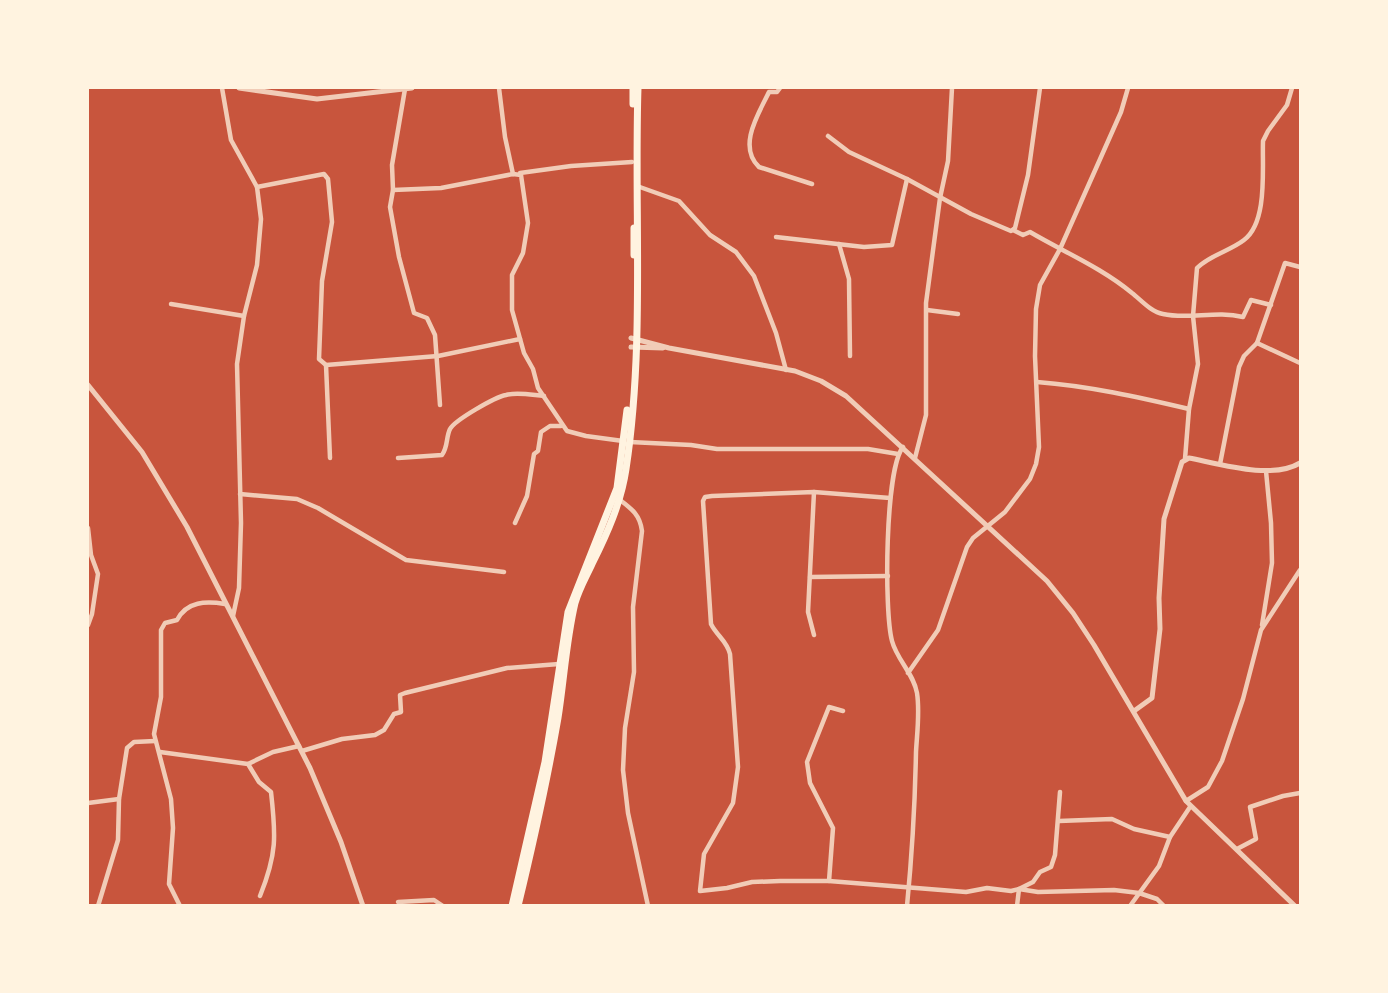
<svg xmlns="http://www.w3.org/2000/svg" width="1388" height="993" font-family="'Public Sans',sans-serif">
  <rect width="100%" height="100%" fill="#c8553d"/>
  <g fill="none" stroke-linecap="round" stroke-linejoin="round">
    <g stroke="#f1ccb7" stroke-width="4.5">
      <polyline points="222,88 231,140 257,187 261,219 257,265 244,316 237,364 241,523 239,588 233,616"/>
      <polyline points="499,88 505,137 513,174"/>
      <path d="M780,88L777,92H769C759,113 737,146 759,167L812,184"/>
      <polyline points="405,89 392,165 393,190 390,207 399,257 414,313 427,318 435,335 440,405"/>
      <polyline points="828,136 849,152 907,179 971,214 1011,231 1015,228 1028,175 1040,88"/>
      <polyline points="520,173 571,166 632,162"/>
      <polyline points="637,186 679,201 710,235 736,252 754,276 776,333 786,370"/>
      <polyline points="257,187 324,174 328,179 332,222 322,281 319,359 326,365 438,356 520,339"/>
      <polyline points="393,190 441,188 513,174 521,175 528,223 523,253 512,275 512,310 524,353 533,369 538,388 567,431 586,436 623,441"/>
      <path d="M1013,230L1023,235L1030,232C1064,252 1102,268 1132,293C1141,300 1151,312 1163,314C1189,320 1216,310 1243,317L1251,300L1271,305"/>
      <polyline points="776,237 864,247 892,245 907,179"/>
      <polyline points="839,244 849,279 850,356"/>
      <polyline points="171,304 244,316"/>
      <polyline points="927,310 958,314"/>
      <polyline points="1257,343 1300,363"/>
      <polyline points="326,365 330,458"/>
      <path d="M1037,382C1089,386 1138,397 1189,409"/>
      <polyline points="630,442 691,445 717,449 868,449 898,454"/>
      <path d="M903,447C885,469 884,611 892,641C897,660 914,674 917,693C920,712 917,733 916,752C915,803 912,855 907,906"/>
      <path d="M398,458L442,455C448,447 446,437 450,429C455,420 495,397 506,395C517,392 532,395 544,396"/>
      <polyline points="915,458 926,415 926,303 940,198 948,161 952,88"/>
      <path d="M1185,459L1189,409L1198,364L1193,316L1197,268C1210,255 1230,251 1244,240C1268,222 1262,169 1263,141L1268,131L1287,105L1292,88"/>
      <polyline points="1220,464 1239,367 1244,356 1257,343 1285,263 1300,267"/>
      <polyline points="240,494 297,499 318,508 406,560 504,572"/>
      <path d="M890,498L814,492L712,496L705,497L703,501L711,624C717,636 727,641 730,654L738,767L733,803L704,854L700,891L727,888L752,882L780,881H829L966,892L987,888L1011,891L1019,889L1038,892L1114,890L1139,893L1157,899L1164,906"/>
      <path d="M620,500C632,509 640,515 642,531L633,607L634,672L625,728L623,770L628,813L648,906"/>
      <polyline points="515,523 527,496 534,454 538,451 541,432 550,426 561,426"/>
      <polyline points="88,528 91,555 98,574 92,614 88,625"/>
      <polyline points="810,577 888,576"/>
      <polyline points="1262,625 1272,563 1271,523 1266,471"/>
      <polyline points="814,635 808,612 814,492"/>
      <polyline points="908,673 938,630 967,547 973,538 1005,512 1030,479 1036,464 1039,447 1035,356 1036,309 1040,285 1060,249 1093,175 1121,112 1128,88"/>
      <polyline points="302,751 342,739 375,735 384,730 394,714 401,712 400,695 405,693 507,668 559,664"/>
      <path d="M160,752L248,764L259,782L271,792C276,836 277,854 260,896"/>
      <polyline points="248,764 273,752 299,746"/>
      <polyline points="1186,801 1208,787 1222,761 1243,699 1261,630 1300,570"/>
      <polyline points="88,803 119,799"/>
      <polyline points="1059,821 1112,819 1134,829 1170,837"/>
      <polyline points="1237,849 1256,839 1250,807 1283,796 1300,793"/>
      <polyline points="829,881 833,828 810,783 807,762 829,707 843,711"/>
      <polyline points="398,902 434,900 443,906"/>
      <polyline points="98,906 118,840 119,799 127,748 134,742 155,741"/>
      <path d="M180,906L169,884L173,828L171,799L154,734L161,697V630L165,623L177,620C187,601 206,601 225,604"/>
      <polyline points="1017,906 1019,889 1033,882 1040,872 1051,867 1055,855 1060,792"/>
      <polyline points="1130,906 1159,866 1170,837 1190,807"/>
    </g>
    <g stroke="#f1ccb7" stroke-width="5">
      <polyline points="239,88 317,99 412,88"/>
      <polyline points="631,338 669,348 795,371 821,381 846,396 1047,581 1073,613 1094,645 1186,801 1295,906"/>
      <polyline points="631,347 663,348"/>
      <polyline points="88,385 142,452 187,527 310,768 341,842 363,906"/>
      <path d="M1134,711L1152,698L1160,629L1159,598L1164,519L1182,462L1189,458C1220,464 1272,480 1300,463"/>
    </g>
    <g stroke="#fff3e0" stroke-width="7">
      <polyline points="633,104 633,88"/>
      <polyline points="634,255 634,228"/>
      <polyline points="512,906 545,762 568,612 617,488 627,410"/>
      <path d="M518,906C533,844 547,781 558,718C564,680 566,641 575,603C579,589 586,577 592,564C607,534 621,503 626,469C645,344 634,214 638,88"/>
    </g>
  </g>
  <rect width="1388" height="993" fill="none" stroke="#fff3e0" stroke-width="178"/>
</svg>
